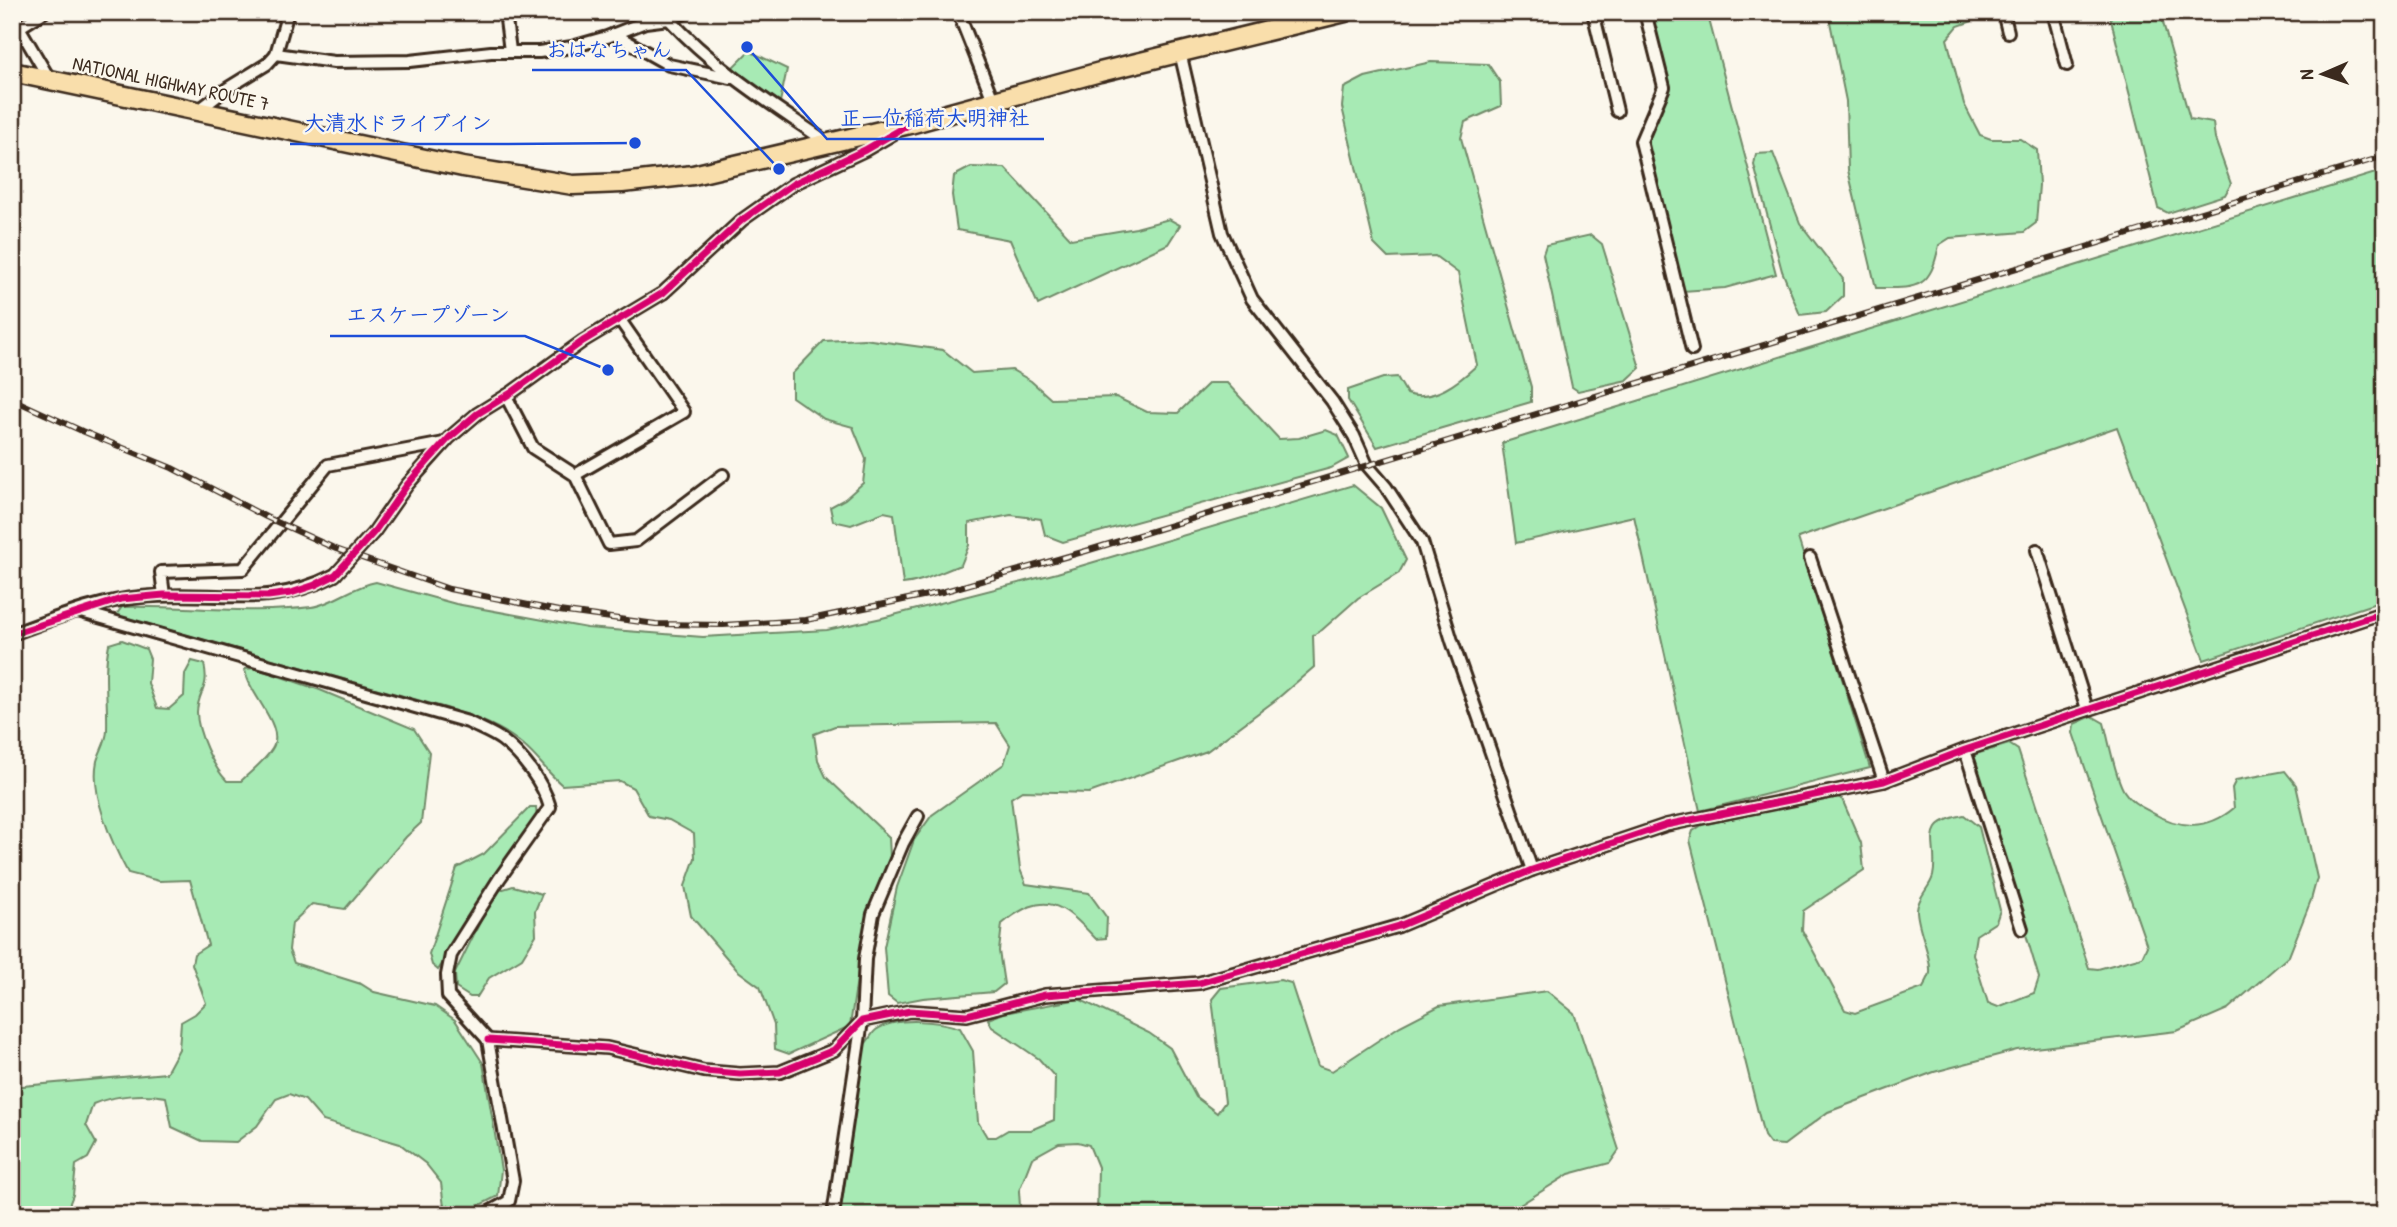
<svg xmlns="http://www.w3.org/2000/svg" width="2397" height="1227" font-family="'Patrick Hand','Klee One',sans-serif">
  <rect width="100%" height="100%" fill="#fbf7ec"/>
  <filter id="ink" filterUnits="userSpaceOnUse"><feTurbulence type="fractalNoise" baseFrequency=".0143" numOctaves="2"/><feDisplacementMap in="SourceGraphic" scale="14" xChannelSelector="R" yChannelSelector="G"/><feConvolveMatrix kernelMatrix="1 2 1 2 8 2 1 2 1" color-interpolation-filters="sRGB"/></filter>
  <g filter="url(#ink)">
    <g fill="#a7eab4" stroke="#718a69" stroke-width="2">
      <polygon points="1650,12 1707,12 1776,274 1725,288 1683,291 1646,142 1669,91"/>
      <path d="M1828,12H1986L1984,17L1958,26L1947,39L1964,104L1980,135L1991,139H2020L2037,150L2039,185L2036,223L2024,232L1950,238L1939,245C1930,290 1918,288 1876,288L1848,170L1846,101Z"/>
      <polygon points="2112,12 2160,12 2190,119 2213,123 2215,139 2231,184 2225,195 2168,213 2158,208 2110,16"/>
      <polygon points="749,51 787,69 780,102 731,69"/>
      <path d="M1431,62L1488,64L1500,82L1501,106L1465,122L1461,138L1531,387V402L1377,447L1348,400V390L1383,378L1397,377L1407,394C1433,403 1459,382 1477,365L1458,273L1435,256L1388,258L1374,244L1342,107L1344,88L1365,77Z"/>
      <polygon points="1773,153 1800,223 1843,279 1843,296 1826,312 1800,315 1782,271 1754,165 1756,154"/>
      <polygon points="971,167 1005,168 1071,239 1136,228 1169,219 1180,225 1168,244 1038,305 1010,240 957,230 952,195 954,176"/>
      <polygon points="2385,170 2385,600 2204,660 2117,427 1798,538 1870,768 1700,811 1634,516 1516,543 1502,443"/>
      <polygon points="1591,235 1602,244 1640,368 1627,380 1578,391 1572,387 1543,254 1546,245"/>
      <path d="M864,339L943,350L972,373L1012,370L1031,381L1051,399L1116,397L1147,412L1178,413L1209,383H1227L1279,439L1299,438L1326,430L1338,435L1349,458L1331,468L1063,542L1045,535L1041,519L1011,515L969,523V545L961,565C940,572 924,582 903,584L894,514L884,512L851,525L833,521L830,507L845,499L863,483L866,459L853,427L824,419L792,397V374L824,341Z"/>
      <path d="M1353,485L1381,508L1406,560L1399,573L1358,598L1322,630L1313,635L1314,667L1277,699L1207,751L1089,793L1022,791L1011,798L1020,869L1026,884L1089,893L1107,918L1106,938L1096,939C1062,903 1045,889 1002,924L999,951L1004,984L994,992L923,998L897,1003L888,996L884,947L897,887L914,840L932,815L1004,764L1010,745L996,723L835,726L814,734L818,760L826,777L889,837L890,857L867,912L850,1026L789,1054L775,1049L774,1025L760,987L737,970L691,916L685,886L695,858L694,834L669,820L649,816L633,788L620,781L562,785C548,773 538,758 524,746C502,726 473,717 446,708L116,615L122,607C185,605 248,615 311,607C331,605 353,586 376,582L456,604L587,628L703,637L827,630L882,618L1057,573Z"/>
      <path d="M122,640L146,649L150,659L148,683L157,708L169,709L184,696L185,674L192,661L204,664C210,689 198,691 197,712C197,732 213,767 227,781H241C251,771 265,761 272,749C287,727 247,693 245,669L255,668L320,690L414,729L429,752L421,823L406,837L345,909L312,904L292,923L289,950L294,963L361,984L374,992L435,1006L455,1020L483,1063L501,1170L498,1196L462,1214L444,1207L441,1183L426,1164L400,1144L323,1121L305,1100L289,1094L276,1099L257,1126L236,1142L202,1141L172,1127L166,1097C143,1093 114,1095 93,1104L86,1125L96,1143L88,1158L76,1165L73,1195L65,1215H12V1087L166,1073L179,1049L181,1022L195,1014L206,1003L192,964L194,954L208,945L190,880L159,881L128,873C112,844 90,794 97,761C100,750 107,741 107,730C108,700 103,673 109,644Z"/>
      <path d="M2092,716L2104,723C2109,741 2115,777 2124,791C2130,801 2140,806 2149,811C2179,829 2207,831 2234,808L2232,788L2236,780L2285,771L2296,785L2317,878L2311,900L2289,956L2228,1009L2177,1031L2017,1050L1934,1072L1828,1112L1784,1145L1770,1144L1764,1136L1690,840L1693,831L1702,825L1836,796L1842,799L1861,843L1864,870L1803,911L1802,930L1845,1010L1855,1013L1923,988C1925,984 1929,978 1930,973C1932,956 1917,928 1917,910C1918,896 1930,888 1933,876C1940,844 1916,824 1964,815L1979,827L2000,910L1996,922L1976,935L1973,954L1988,1003L1998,1007L2034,993L2039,978L1973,758L1976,754L2009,744L2018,750L2089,968L2098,969L2142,957L2147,946L2073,733L2074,724Z"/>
      <polygon points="530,807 536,807 537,820 438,970 432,965 429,954 457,868 484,854"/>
      <polygon points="513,886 542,894 535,911 536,935 522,958 489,978 477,997 470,997 456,988 455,973 484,914 500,890"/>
      <path d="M1280,980L1291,983L1318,1066L1332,1071L1400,1026L1439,1006L1547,991L1574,1013L1619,1150L1610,1163L1569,1174L1504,1215H1097L1098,1167L1089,1145L1078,1142L1059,1143L1032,1158L1019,1191L1020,1206L1030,1215H837L865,1044C869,1040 872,1033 876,1030C896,1016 939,1021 960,1028L973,1051L978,1122L987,1137H996L1008,1130H1031L1054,1120L1055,1077L1039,1059L992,1027L988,1019L1004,1013L1079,999L1149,1033L1170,1048L1196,1097L1217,1113L1225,1102L1212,999L1221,988Z"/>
    </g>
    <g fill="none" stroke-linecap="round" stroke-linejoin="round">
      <g stroke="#3b2a1e" stroke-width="16">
        <g id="minor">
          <polyline points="505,12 510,51"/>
          <polyline points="958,12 993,100"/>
          <polyline points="1593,12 1617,111"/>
          <polyline points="1645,12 1664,87 1641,141 1692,350"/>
          <polyline points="2003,12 2008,32"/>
          <polyline points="2053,12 2067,65"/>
          <path d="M668,14L669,19C715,69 773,105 828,143"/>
          <polyline points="19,27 50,80"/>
          <polyline points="12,32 44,12"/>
          <polyline points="614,34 669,65 731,78"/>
          <polyline points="1180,52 1222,233 1252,299 1332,401 1354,436 1367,465 1386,487 1422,542 1452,641 1532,870"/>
          <polyline points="276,54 334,62 410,61 491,52 539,52 572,47 607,37 645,22 669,19 688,12"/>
          <polyline points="199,110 228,88 267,64 276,54 288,12"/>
          <polyline points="506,396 533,448 575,475 609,544 636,541 723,475"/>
          <polyline points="575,475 684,412 620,320"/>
          <polyline points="374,532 407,485 449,438 477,414 511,393 583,341 663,293 742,220 793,184 865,150 896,132"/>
          <polyline points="2037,550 2087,709"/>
          <polyline points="1810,558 1884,781"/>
          <polyline points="164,595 161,572 243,569 328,465 444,443"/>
          <path d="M78,611L468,722C479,728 493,733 502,740C523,756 543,783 550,807L499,879L451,955L447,975L448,996L488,1040L513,1181L509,1201L484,1215"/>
          <path d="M12,634C54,619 97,601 141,597C214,589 264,611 335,575"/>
          <polyline points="1965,750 2022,929"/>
          <polyline points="488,1040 607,1048 704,1071 740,1074 780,1072 834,1050 862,1021 910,1011 967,1015 1045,995 1199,983 1399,926 1532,870 1666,825 1884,781 1965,750 2385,612"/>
          <polyline points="833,1215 862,1021 865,959 873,914 903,843 918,816"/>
        </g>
      </g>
      <g stroke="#3b2a1e" stroke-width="23">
        <polyline id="trunk" points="12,72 463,167 573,185 622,183 693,175 910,124 1100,72 1345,12"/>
      </g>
      <use href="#minor" stroke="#fbf7ec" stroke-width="10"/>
      <use href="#trunk" stroke="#f9deab" stroke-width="18"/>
      <g stroke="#3b2a1e" stroke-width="6">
        <polyline id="rail" points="12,399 82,431 172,468 266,517 336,549 449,589 559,611 656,624 723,625 806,620 942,592 1086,551 2385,156"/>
      </g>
      <use href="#rail" stroke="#fbf7ec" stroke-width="3.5" stroke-dasharray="10" stroke-linecap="butt"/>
      <g stroke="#3b2a1e" stroke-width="16" stroke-linecap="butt">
        <polyline id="minor-bridge" points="335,575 374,532"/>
      </g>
      <use href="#minor-bridge" stroke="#fbf7ec" stroke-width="10"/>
      <g stroke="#fbf7ec" stroke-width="11">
        <g id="cycleway">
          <polyline points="12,634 121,599 164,595 268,596 291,593 315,585 335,575 374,532 407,485 428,461 449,438 477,414 511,393 583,341 663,293 742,220 793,184 865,150 910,124"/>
          <polyline points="488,1040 607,1048 704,1071 740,1074 780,1072 834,1050 862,1021 910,1011 967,1015 1045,995 1199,983 1399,926 1532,870 1666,825 1884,781 1965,750 2385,612"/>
        </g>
      </g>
      <use href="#cycleway" stroke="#d6006c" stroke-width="7"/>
    </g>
  </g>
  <g text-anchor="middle" stroke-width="5" stroke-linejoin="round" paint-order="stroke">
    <g font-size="19" fill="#3b2a1e" stroke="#fbf7ec">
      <text transform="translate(171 83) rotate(12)" y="7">NATIONAL HIGHWAY ROUTE 7</text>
    </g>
  </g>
  <path fill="none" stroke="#1d4ed8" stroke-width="2.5" d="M779 169L686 70H532M747 47L827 139H1044M635 143L507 144H290M608 370L525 336H330"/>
  <g fill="#1d4ed8" stroke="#fbf7ec" stroke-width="2.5">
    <circle cx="779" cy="169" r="7"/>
    <circle cx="747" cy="47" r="7"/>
    <circle cx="635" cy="143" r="7"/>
    <circle cx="608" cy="370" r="7"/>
  </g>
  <g font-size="21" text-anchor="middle" font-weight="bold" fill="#1d4ed8" stroke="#fbf7ec" stroke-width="5" stroke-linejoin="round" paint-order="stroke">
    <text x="609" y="57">おはなちゃん</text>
    <text x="935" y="125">正一位稲荷大明神社</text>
    <text x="398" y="130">大清水ドライブイン</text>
    <text x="428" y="322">エスケープゾーン</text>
  </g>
  <rect width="2397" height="1227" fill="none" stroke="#fbf7ec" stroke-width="42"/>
  <rect x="21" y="21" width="2355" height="1185" fill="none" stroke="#3b2a1e" stroke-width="2.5" filter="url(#ink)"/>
  <g transform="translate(2323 74) rotate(268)" stroke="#fbf7ec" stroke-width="5" paint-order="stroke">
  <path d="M0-5L12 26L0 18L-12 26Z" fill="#3b2a1e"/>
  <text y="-10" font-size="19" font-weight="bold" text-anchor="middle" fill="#3b2a1e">N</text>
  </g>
</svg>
